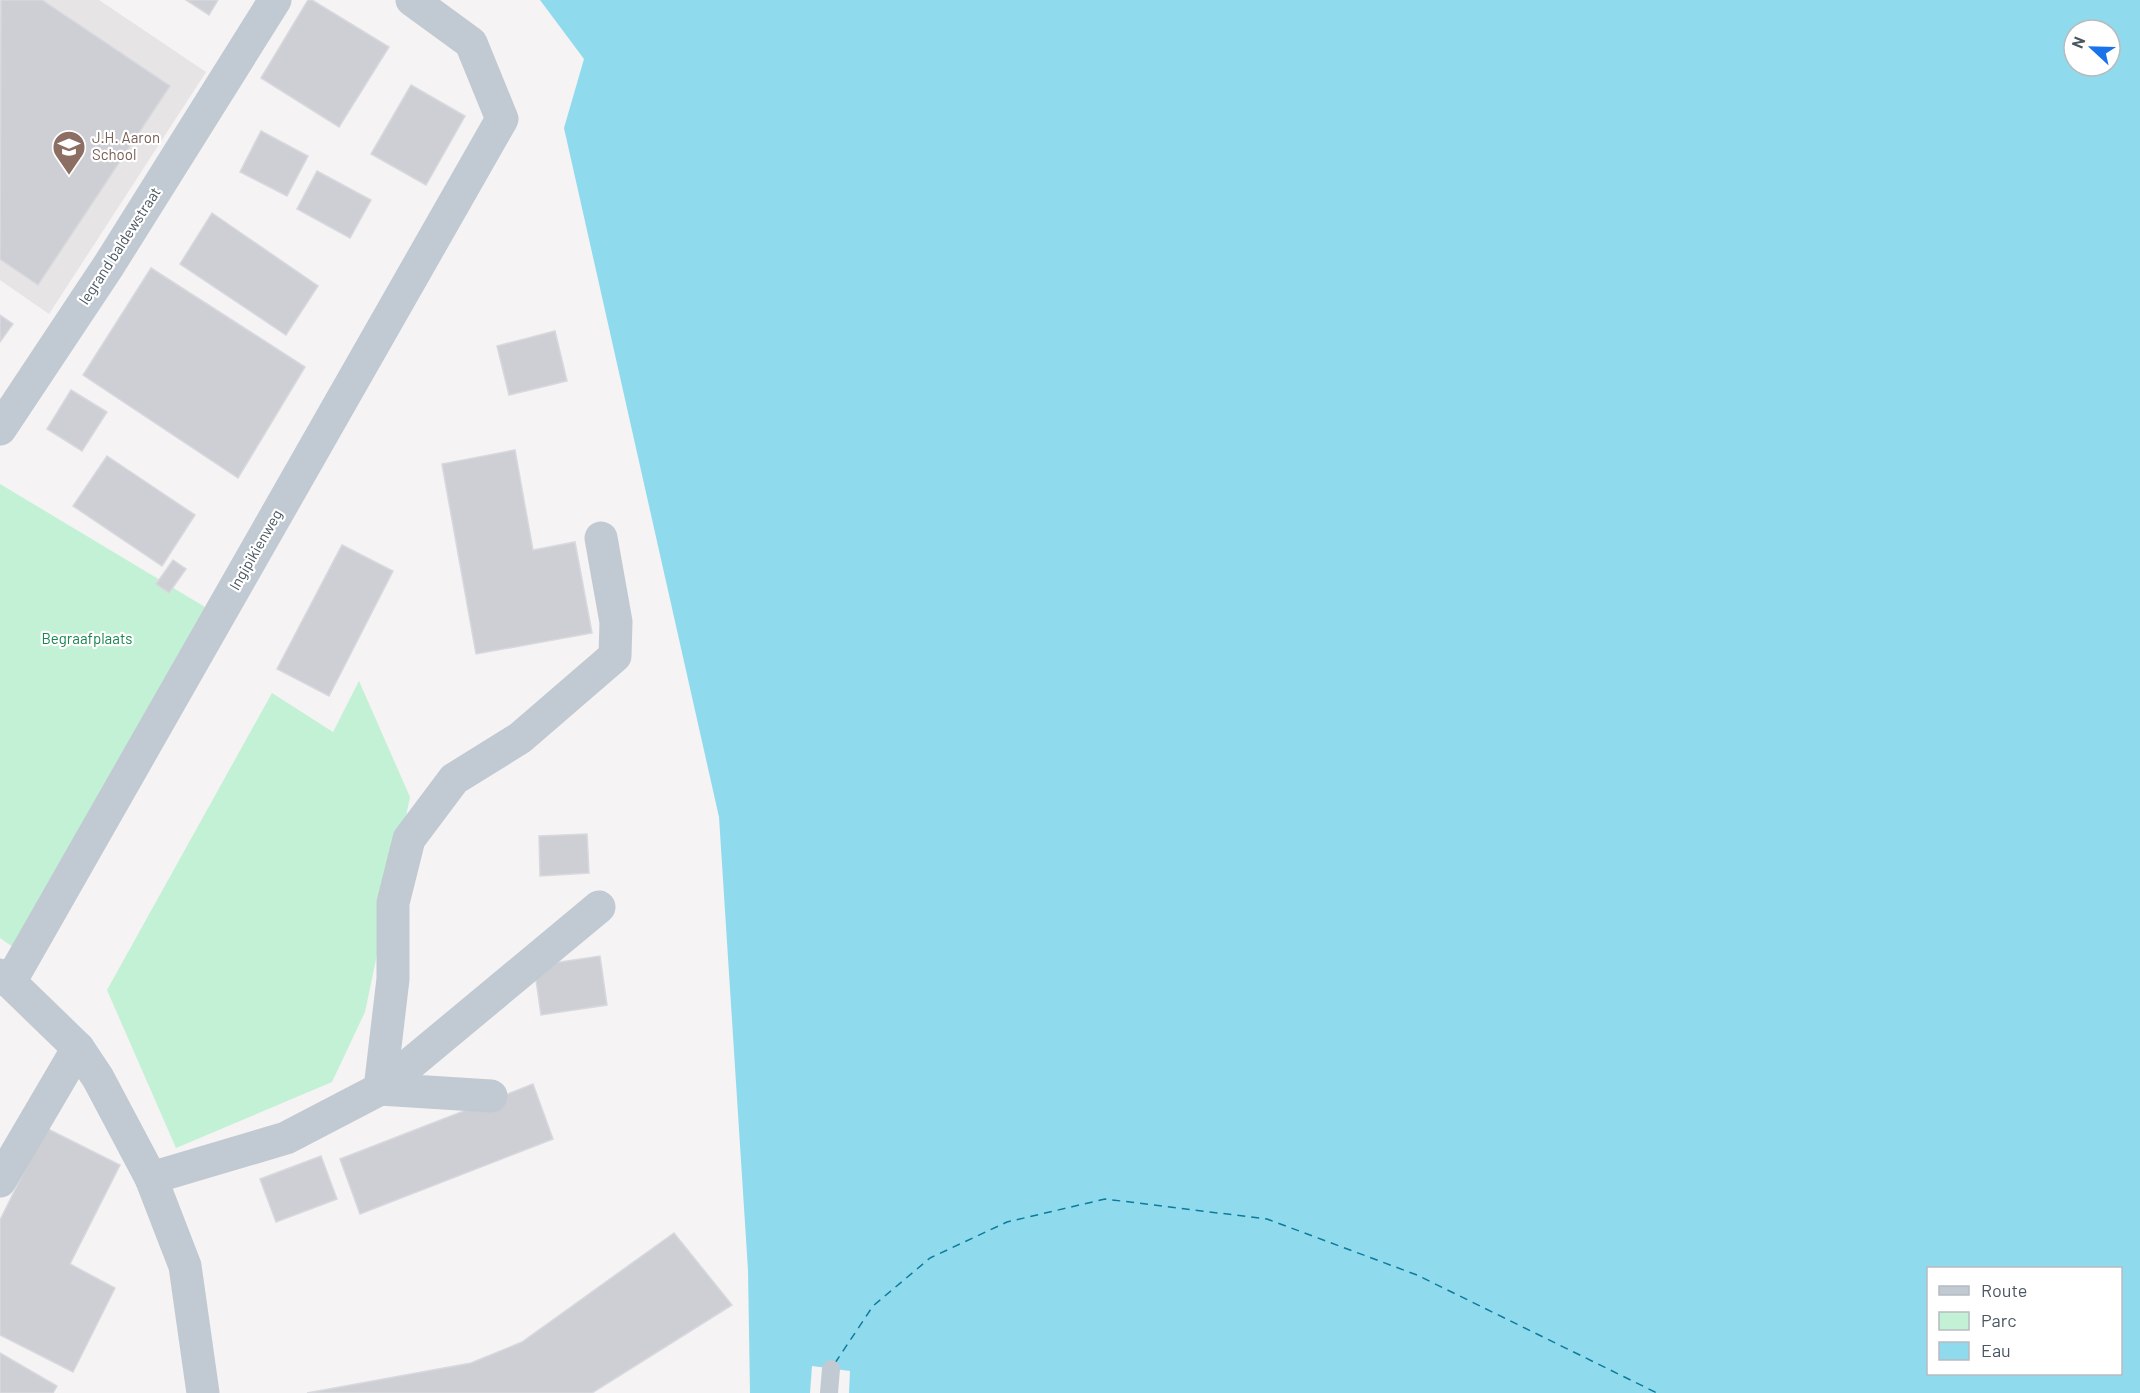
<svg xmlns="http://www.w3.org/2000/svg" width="2140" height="1393" font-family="Barlow,sans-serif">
  <rect width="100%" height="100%" fill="#f5f3f3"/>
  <polygon fill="#e6e4e5" points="0,0 99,0 206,72 49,314 0,280"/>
  <g fill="#c3f1d5">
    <polygon points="0,484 205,607 13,947 0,938"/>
    <polygon points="359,681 410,797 365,1012 332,1082 176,1148 107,990 272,693 333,732"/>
  </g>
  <path fill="#90daee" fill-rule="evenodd" d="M540,0H2140V1393H750L748,1270L719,817L564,128L584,59ZM2074,30H2110V66H2074ZM1928,1268H2120V1374H1928Z"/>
  <polygon fill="#f5f3f3" points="812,1366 850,1371 849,1393 810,1393"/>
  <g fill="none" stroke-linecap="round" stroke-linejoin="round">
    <polyline stroke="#0c7c9b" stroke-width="1.5" stroke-dasharray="8 6" stroke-linecap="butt" points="835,1363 873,1306 930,1258 1007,1222 1105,1199 1267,1219 1417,1275 1657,1393"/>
  </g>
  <g fill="#cdcfd5" stroke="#d7d9de" stroke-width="1.5">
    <polygon points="1,0 42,0 170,86 38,285 0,259"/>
    <polygon points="186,0 218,0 209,15"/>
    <polygon points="308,0 312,0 389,47 339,127 261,78"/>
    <polygon points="411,85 465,116 426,185 371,154"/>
    <polygon points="261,131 308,156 287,196 240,172"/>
    <polygon points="317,171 371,200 350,238 297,209"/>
    <polygon points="212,213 318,286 286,335 180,264"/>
    <polygon points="151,268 305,367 238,478 83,375"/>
    <polygon points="0,315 13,324 0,342"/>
    <polygon points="555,331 567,381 509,395 497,346"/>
    <polygon points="71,390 107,412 82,451 47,429"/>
    <polygon points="515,450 533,550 575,542 592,633 476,654 442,464"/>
    <polygon points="107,456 195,515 162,566 73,506"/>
    <polygon points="342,545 393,571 329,696 277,669"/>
    <polygon points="173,560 186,569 169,593 156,584"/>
    <polygon points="587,834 589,873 540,876 539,836"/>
    <polygon points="600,956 607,1005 541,1015 534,966"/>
    <polygon points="533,1084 553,1139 360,1214 340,1159"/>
    <polygon points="46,1128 120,1165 70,1264 115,1288 73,1372 0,1335 0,1220"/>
    <polygon points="321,1156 337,1199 276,1222 260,1179"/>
    <polygon points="674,1233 732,1305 592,1393 307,1393 471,1363 522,1342"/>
    <polygon points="0,1353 57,1386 53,1393 0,1393"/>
  </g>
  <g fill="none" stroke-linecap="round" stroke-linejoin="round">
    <polyline stroke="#c1cad2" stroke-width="18" points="829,1393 831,1369"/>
    <g stroke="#c1cad2" stroke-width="33">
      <polyline points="0,429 109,265 275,0"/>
      <polyline points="0,975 10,982 78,1048 98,1078 151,1178 185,1266 203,1393"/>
      <polyline points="10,982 502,119 471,43 412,0"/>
      <polyline points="491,1096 380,1089 599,907"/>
      <polyline points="151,1178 286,1138 380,1089 393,979 393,903 409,839 454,779 520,738 615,656 616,622 601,538"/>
      <polyline points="0,1181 78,1048"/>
    </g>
  </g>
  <defs>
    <g id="school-pin" transform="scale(1.725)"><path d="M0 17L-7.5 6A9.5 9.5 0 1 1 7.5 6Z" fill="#8d6e63" stroke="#fff"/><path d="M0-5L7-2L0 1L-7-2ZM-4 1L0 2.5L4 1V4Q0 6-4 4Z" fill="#fff"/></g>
  </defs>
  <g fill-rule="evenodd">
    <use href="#school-pin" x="69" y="147"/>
  </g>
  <g text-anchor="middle" stroke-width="4.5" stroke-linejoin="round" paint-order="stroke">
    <g font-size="15" fill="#785e54" stroke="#fff" text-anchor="start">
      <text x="92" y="143">J.H. Aaron<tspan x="92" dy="17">School</tspan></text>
    </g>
    <g font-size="15" fill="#4a5661" stroke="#fff">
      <text transform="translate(120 246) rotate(-57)" y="5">legrand baldewstraat</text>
      <text transform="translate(256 550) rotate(-60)" y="5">Ingipikienweg</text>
    </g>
    <g font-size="15" fill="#17864f" stroke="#fff">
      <text x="87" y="644">Begraafplaats</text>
    </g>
  </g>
  <rect x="1927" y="1267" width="195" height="108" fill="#ffffff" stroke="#b7bbc0" stroke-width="1.5"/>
  <rect x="1939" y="1286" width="30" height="9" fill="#c1cad2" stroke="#b7bbc0" stroke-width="1.5"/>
  <text x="1981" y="1297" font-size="18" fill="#4a5661">Route</text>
  <rect x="1939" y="1312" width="30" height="18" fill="#c3f1d5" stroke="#b7bbc0" stroke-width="1.5"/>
  <text x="1981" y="1327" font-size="18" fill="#4a5661">Parc</text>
  <rect x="1939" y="1342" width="30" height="18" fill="#90daee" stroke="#b7bbc0" stroke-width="1.5"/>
  <text x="1981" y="1357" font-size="18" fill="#4a5661">Eau</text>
  <g transform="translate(2092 48) rotate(292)"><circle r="28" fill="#ffffff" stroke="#b7bbc0" stroke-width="1.5"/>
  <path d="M0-4.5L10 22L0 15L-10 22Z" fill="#1a73e8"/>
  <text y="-9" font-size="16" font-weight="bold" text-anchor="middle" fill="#4a5661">N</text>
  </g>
</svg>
